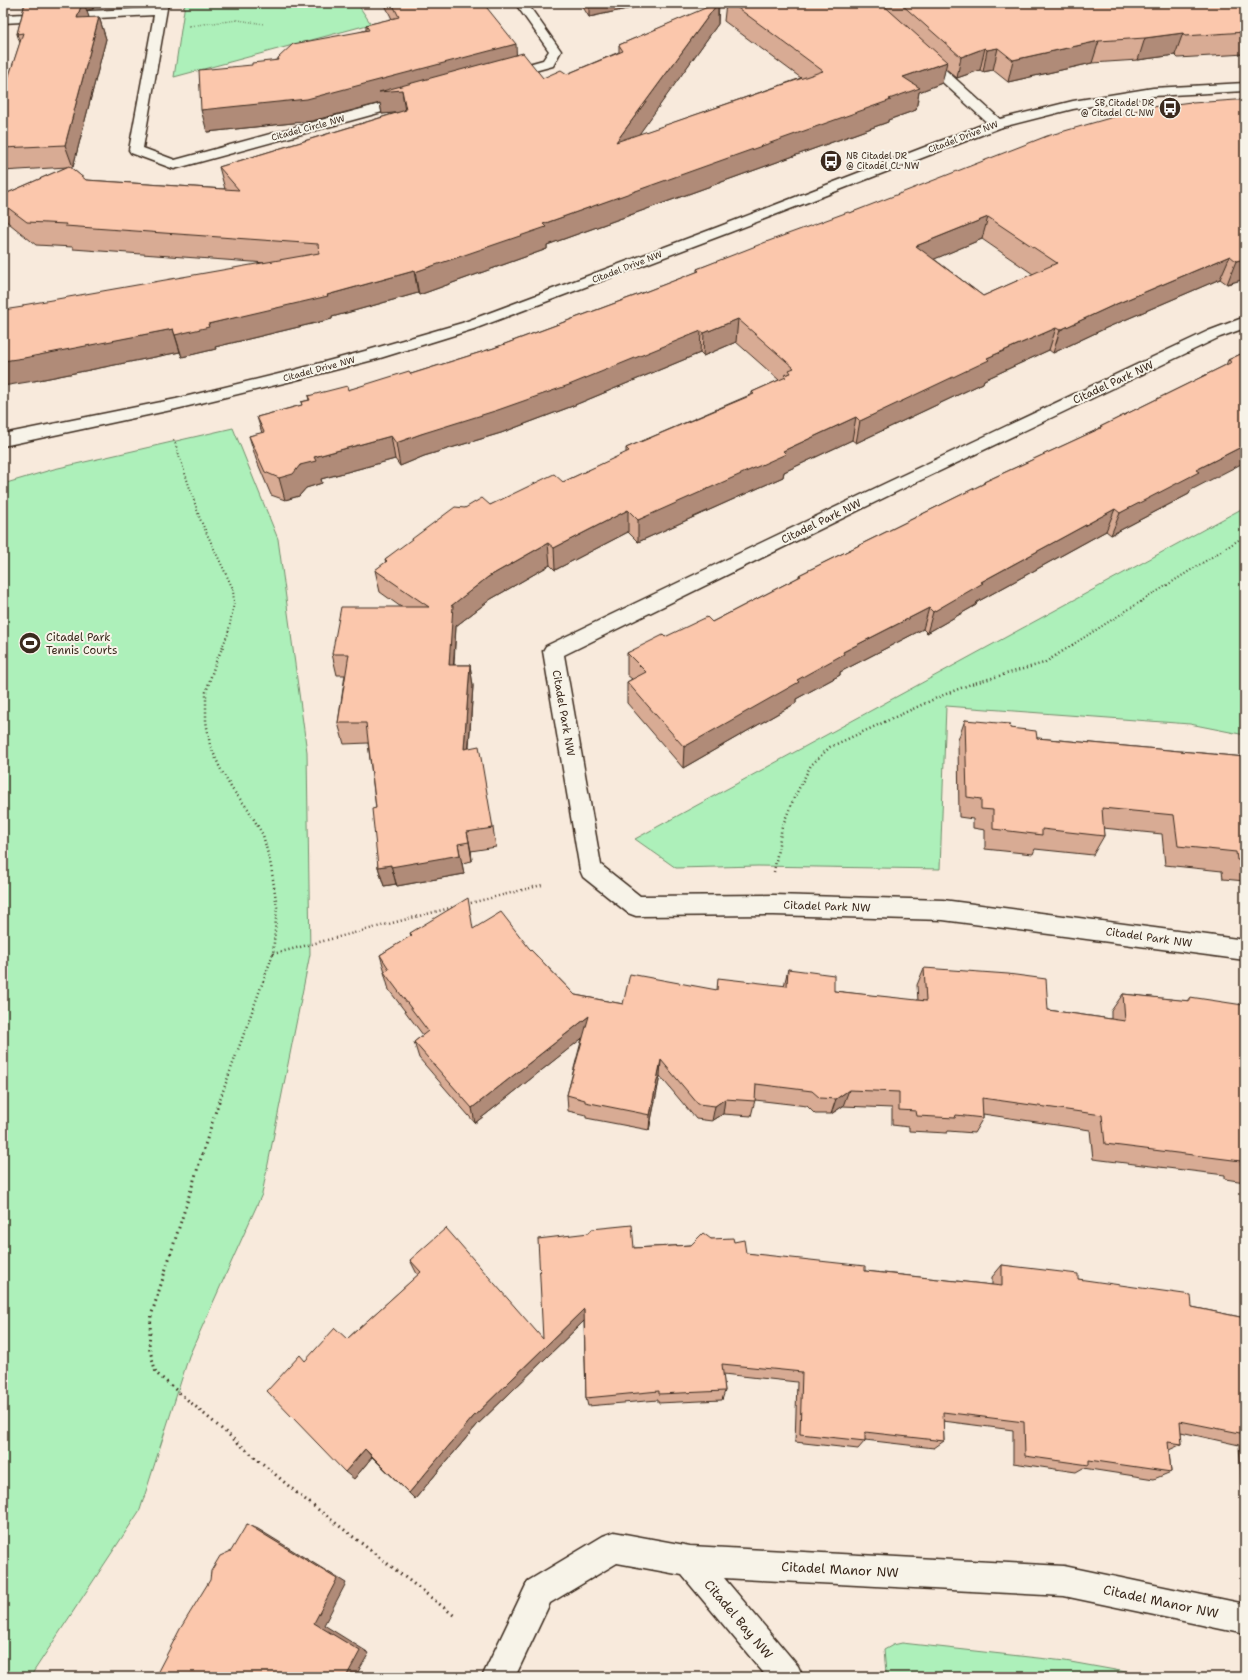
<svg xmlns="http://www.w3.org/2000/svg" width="1248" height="1680" font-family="'Shantell Sans',sans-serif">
  <rect width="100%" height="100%" fill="#f8eadc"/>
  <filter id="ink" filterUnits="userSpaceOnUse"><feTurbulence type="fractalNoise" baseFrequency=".025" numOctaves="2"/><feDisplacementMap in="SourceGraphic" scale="8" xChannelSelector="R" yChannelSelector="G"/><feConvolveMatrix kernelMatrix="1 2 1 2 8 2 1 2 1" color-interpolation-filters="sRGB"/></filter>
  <g filter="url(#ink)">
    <g fill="#adf0ba" stroke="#748d6c">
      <polygon points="185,3 357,3 371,24 174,77"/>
      <polygon points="233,428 278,539 307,752 310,954 262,1194 189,1356 140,1510 30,1677 3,1677 3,484 54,469"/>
      <polygon points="1245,507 1245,735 1190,724 946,706 940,869 758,866 676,868 635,839"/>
      <polygon points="902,1643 1065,1661 1154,1677 884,1677 886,1673 884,1650 893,1645"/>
    </g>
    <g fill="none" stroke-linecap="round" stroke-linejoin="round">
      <g stroke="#3b2a1e" stroke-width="3">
        <g id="street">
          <polygon points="156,3 168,3 143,148 175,160 405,97 415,97 417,100 415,103 174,169 131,153 129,150 154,15 3,23 3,15 155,8"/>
          <polygon points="515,3 527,3 561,51 553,66 505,79 500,78 498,75 500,72 543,60 549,51"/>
          <polygon points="922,52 927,53 1002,121 1004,124 1002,127 997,128 992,127 917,59 916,56 917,53"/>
          <polygon points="1245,317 1245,328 1220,337 898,491 564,655 601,865 640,896 774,895 943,900 1245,940 1245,960 943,920 774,915 636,916 628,913 583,877 580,870 543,651 546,646 886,483 1208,331"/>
          <polygon points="614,1532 690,1546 1064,1566 1245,1604 1245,1634 1064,1596 724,1578 798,1666 803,1677 767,1677 682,1575 617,1563 550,1603 515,1677 482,1677 528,1581 603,1536"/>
        </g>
      </g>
      <g stroke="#3b2a1e" stroke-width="3">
        <polygon id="secondary" points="1245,83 1245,91 1153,96 1073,109 1002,127 728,233 474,329 377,359 292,381 176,409 3,446 3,434 176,399 291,371 365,351 462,323 718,227 992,121 1073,101 1153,88"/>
      </g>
      <polyline stroke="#3b2a1e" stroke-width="1.5" stroke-dasharray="0.5 2" stroke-linecap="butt" points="188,26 238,20 264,24"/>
      <g stroke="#3b2a1e" stroke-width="2" stroke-dasharray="1 2.5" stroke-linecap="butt">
        <polyline points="174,440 200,519 233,589 234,603 228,634 223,645"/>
        <polyline points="1072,645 1245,536"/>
      </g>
      <g stroke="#3b2a1e" stroke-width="2.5" stroke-dasharray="1 3" stroke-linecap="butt">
        <polyline points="774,872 782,827 794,798 811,765 830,747 941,696 971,684 1044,663 1074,644"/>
        <polyline points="467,904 542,885"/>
        <polyline points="273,954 454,907"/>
        <polyline points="219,1102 273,954 277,907 271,866 263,835 248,809 232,789 220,768 210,745 206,721 206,692 215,664 224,644"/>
      </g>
      <polyline stroke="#3b2a1e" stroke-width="3" stroke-dasharray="1.5 4" stroke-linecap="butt" points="219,1101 151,1316 149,1347 156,1373 297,1493 456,1617"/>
      <use href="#street" fill="#f7f3e8" fill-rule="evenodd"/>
      <use href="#secondary" fill="#f7f3e8" fill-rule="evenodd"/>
    </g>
    <g fill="#d8ab94" stroke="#3b2a1e" fill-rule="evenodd">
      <polygon points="25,3 94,3 93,9 86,10 89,18 99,17 106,39 73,167 70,167 86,180 225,189 219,167 399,112 382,114 380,103 312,121 207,132 252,65 278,60 278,58 366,30 366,25 392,19 384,3 483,3 516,55 543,78 567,74 619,52 619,45 719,3 718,24 638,135 801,78 724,21 726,3 1245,3 1245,54 1178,58 1175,55 1138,60 1092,63 1008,82 993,70 983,72 980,70 957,78 945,68 942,83 919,92 916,110 888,120 888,122 547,245 547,249 419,295 418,293 332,317 332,319 215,347 216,349 182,357 180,352 34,381 23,307 266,263 73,249 73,247 36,245 5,220 3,217 3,195 67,167 3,171 3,94 20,43 17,34"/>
      <polygon points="571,3 655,3 589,17 581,4 572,5"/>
      <path d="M1191,102L1245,279L1227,284L1220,279L1106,328L1053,353L1049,350L984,380L983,383L856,443L852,440L784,472L783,477L638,542L628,532L555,570L550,565L491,599L456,626L454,665H470L473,686L469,748L493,828L496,847L471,851L472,861L462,863L464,874L397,886L396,884L384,886L378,867L376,808L368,743L344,744L338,723L345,675H337L332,654L401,607L380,592L375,570L386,563L385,559L465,508L490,505L563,482L626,453V448L752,394V392L779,380L736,342L703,356L700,353L570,407L501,433L424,456L400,466L395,459L321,479L322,483L306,488L299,496L285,500L271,495L256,459L249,436L262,433L257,417L302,405L301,402L309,400L308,396L348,390L411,374L494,348L637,295L697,272V269L850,213ZM982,239L1033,274L983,296L934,259Z"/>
      <polygon points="1245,352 1189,494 1111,535 1106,531 977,602 976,605 927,633 923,629 840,672 840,675 796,699 796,703 683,768 627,703 627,682 632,679 627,675 627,653 665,637 712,622 799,577 799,575 983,484 984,482 1099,429 1100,427 1226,365 1228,360"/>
      <polygon points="965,720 1010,728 1037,738 1245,757 1245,881 1223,879 1222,871 1165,865 1162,834 1103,828 1104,836 1093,855 1035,849 1033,854 985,849 985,830 973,828 973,819 959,817 958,740"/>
      <polygon points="410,933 529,948 575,995 623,1004 717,990 784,986 788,969 834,991 918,1001 917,985 924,968 1048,1010 1111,1019 1111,1011 1123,994 1187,1001 1190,997 1245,1029 1245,1182 1225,1179 1225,1175 1093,1159 1090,1130 983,1114 983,1118 974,1133 948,1131 947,1133 909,1131 909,1127 892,1125 892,1108 843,1106 831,1114 815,1114 807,1106 755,1100 751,1116 723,1114 712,1121 696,1119 660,1076 649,1130 586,1118 586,1115 568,1111 567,1095 582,1038 475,1123 419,1058 414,1042 423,1035 389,990 384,972 385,972 380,955 411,936"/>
      <polygon points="711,1239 734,1242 746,1253 865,1271 992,1285 992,1277 1002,1265 1078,1279 1192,1307 1245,1318 1245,1495 1242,1494 1239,1445 1181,1432 1182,1444 1169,1450 1171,1472 1154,1479 1083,1468 1076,1472 1013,1463 1013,1430 943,1421 944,1441 934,1448 865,1440 865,1441 858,1449 795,1442 797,1382 723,1374 725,1391 722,1400 658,1403 658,1400 588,1406 586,1398 584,1321 477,1425 415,1499 372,1457 354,1479 305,1361 347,1339 418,1275 416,1272 410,1260 543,1339 634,1248 691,1245"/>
    </g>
    <g fill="#b08b78" stroke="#3b2a1e">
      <polygon points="82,3 84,3 90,20 77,18"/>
      <polygon points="91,3 94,3 93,9"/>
      <polygon points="572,3 581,3 581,4 572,5"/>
      <polygon points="589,3 655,3 589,17"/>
      <polygon points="718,3 718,24 617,165 616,142"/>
      <polygon points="99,17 106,39 73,167 65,145"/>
      <polygon points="1183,33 1175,55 1138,60 1145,38"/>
      <polygon points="1099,41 1092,63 1008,82 1013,60"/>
      <polygon points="516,44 517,66 402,90 405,112 382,114 380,103 312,121 207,132 201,110"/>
      <polygon points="985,48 980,70 957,78 961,57"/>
      <polygon points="998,48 993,70 983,72 987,50"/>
      <polygon points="947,62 942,83 919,92 916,110 888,120 888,122 547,245 547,249 419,295 415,272 543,224 889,99 903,77"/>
      <polygon points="988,217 982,239 911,269 916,246"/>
      <polygon points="1230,256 1220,279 1106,328 1053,353 1060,330 1114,305"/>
      <polygon points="1245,259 1245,279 1227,284 1236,261"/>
      <polygon points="414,271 418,293 332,317 332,319 215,347 216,349 182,357 175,335 208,324 327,295"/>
      <polygon points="738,319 736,342 703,356 704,333"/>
      <polygon points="1056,328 1049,350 984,380 983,383 856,443 860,421 987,358"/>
      <polygon points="173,329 180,352 34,381 3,386 3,361"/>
      <polygon points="701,331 700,353 570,407 501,433 424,456 400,466 396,443"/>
      <polygon points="856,417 852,440 784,472 783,477 638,542 638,520 783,451"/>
      <polygon points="391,436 395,459 321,479 322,483 306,488 299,496 285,500 279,478 314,457"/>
      <polygon points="1245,445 1245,462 1191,490 1189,494 1111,535 1120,513 1196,470"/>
      <polygon points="1115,509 1106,531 977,602 976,605 927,633 933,612 981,582"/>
      <polygon points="628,510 628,532 555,570 554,548"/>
      <polygon points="548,543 550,565 491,599 456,626 452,686 449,665 451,606 488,577"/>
      <polygon points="929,608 923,629 840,672 840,675 796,699 796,703 683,768 684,747 843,652"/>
      <polygon points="470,665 473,686 467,769 464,749"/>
      <polygon points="467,832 471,851 472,861 469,842"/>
      <polygon points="458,844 464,874 397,886 391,867"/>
      <polygon points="391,865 396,884 384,886 378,867"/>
      <polygon points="589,1016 590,1032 475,1123 472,1108"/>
      <polygon points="661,1060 660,1076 649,1130 650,1115"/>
      <polygon points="849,1090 843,1106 831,1114 836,1099"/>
      <polygon points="725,1099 723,1114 712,1121 715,1106"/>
      <polygon points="584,1309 585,1320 477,1425 415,1499 409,1493 473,1417"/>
      <polygon points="365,1449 372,1457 354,1479 345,1472"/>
      <polygon points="247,1524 258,1529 346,1583 324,1625 369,1653 355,1677 346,1677 314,1623"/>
    </g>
    <g fill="#fbc7ac" stroke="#3b2a1e" fill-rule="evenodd">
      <polygon points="25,3 82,3 77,18 99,17 65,145 3,148 3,94 23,33 17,34"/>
      <polygon points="392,3 483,3 516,44 307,99 201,110 199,70 252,65 252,63 279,60 278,58 293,44 369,30 366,25 399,17"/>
      <polygon points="717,3 718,3 616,142 823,71 731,3 881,3 947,62 903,77 920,88 889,99 891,100 543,224 546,227 415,272 414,271 327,295 328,296 208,324 209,327 175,335 173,329 24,358 3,361 3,310 23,307 23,305 319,253 318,244 65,226 66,224 27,222 3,204 3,195 69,166 86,180 239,190 219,167 406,110 402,90 379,92 523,53 543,78 561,70 567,74 623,51 619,45"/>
      <polygon points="900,3 1245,3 1245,32 1185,36 1183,33 1145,38 1099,41 1013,60 998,48 987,50 985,48 961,57"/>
      <path d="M1236,100H1245V259L1236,261L1230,256L1114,305L1060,330L1056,328L987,358L989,360L860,421L856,417L783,451L786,454L638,520L628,510L554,548L548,543L488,577L451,606H453L449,665H470L464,749L479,746L493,828L467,832L469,842L458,844L460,855L391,867V865L378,867L372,809L376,808L366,723H338L349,654H332L341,607H429L375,570L387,561L385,559L455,507L465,508L482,498L490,505L554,474L563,482L629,451L626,448L754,394L752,392L786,377L784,375L791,373L789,370L794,368L738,319L704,333L701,331L569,385L498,410L421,434L396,443L391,436L314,457L316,461L300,465L293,474L279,478L265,472L249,436L264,432L257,417L302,405L301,402L310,400L308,396L347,386L348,390L409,371L411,374L494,348L637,295L699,271L697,269L766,242L848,212L850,213L1047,136L1145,108L1191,102L1192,103ZM988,217L1057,263L983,296L916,246Z"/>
      <polygon points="1245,352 1245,445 1196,470 1199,472 1120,513 1115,509 981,582 983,583 933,612 929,608 843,652 844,654 797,680 799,682 684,747 627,682 646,672 627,653 663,635 665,637 707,617 712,622 801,576 799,575 985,483 984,482 1101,428 1100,427 1232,362 1228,360"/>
      <polygon points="965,720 1009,724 1010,728 1036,731 1037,738 1245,757 1245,860 1237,860 1236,852 1178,846 1174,815 1102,808 1104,836 1042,829 1042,835 993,829 993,810 981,809 981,799 967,797"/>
      <polygon points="468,898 473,929 501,912 529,948 575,995 623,1004 630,974 717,990 718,978 787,986 788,969 834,975 834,991 926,1001 924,968 1008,974 1046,979 1048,1010 1125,1021 1123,994 1190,1001 1190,997 1243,1005 1245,1029 1245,1166 1241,1165 1241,1161 1105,1144 1102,1115 982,1098 983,1118 956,1115 955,1118 917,1116 916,1111 899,1110 899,1092 849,1090 836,1099 820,1098 812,1091 756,1084 755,1101 725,1099 715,1106 698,1104 661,1060 650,1115 585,1102 585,1100 567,1095 589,1016 472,1108 414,1042 428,1031 384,972 389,969 380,955 412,935 410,933"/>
      <polygon points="632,1225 634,1248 691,1245 703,1233 711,1239 733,1238 734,1242 744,1240 746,1253 865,1266 865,1271 1002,1286 1002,1265 1078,1274 1078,1279 1191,1295 1192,1307 1245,1318 1245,1434 1180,1421 1182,1444 1168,1442 1171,1472 1089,1460 1089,1465 1025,1456 1024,1422 943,1412 944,1441 865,1432 865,1441 800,1434 802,1372 722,1364 725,1391 659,1394 659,1391 586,1398 584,1309 473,1417 409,1493 365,1449 345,1472 267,1391 300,1355 305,1361 335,1328 347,1339 421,1272 410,1260 446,1228 543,1339 538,1239 589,1233 592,1229"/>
      <polygon points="247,1524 337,1579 314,1623 360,1651 346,1677 155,1677 180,1629 210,1580 211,1571 220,1556 231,1551"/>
    </g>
  </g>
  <defs>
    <g id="bus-disc" transform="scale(1.15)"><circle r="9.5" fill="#3b2a1e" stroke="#f7f3e8"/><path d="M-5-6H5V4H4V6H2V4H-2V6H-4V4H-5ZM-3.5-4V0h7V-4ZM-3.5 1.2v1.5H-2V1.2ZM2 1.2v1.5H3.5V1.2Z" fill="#fff"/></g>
    <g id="stadium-disc" transform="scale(1.15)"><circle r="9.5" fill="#3b2a1e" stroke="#f7f3e8"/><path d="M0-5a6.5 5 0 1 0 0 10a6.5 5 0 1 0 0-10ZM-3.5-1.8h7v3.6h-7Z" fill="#fff"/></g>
  </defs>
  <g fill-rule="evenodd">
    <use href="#bus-disc" x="1170" y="108"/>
    <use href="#bus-disc" x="831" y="161"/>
    <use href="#stadium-disc" x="30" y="643"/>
  </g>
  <g text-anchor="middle" stroke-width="4" stroke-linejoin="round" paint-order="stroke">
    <g font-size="9" fill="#3b2a1e" stroke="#f7f3e8" text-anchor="end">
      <text x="1154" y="106">SB Citadel DR<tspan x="1154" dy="10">@ Citadel CL NW</tspan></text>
      <text x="846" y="159" text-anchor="start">NB Citadel DR<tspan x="846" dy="10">@ Citadel CL NW</tspan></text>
    </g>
    <g font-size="9" fill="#3b2a1e" stroke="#f7f3e8">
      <text transform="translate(308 128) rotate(-15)" y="3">Citadel Circle NW</text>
      <text transform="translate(963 137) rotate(-21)" y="3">Citadel Drive NW</text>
      <text transform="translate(627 267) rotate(-21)" y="3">Citadel Drive NW</text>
      <text transform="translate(319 369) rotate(-15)" y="3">Citadel Drive NW</text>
    </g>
    <g font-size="11" fill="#3b2a1e" stroke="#f7f3e8">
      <text transform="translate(1113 382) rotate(-25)" y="4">Citadel Park NW</text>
      <text transform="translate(821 521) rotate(-26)" y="4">Citadel Park NW</text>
      <text transform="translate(564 713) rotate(80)" y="4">Citadel Park NW</text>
      <text transform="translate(827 906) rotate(2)" y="4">Citadel Park NW</text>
      <text transform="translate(1149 937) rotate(8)" y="4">Citadel Park NW</text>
    </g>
    <g font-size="11" fill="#3b2a1e" stroke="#f7f3e8" text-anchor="start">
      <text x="46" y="641">Citadel Park<tspan x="46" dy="13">Tennis Courts</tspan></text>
    </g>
    <g font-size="13" fill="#3b2a1e" stroke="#f7f3e8">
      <text transform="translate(840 1569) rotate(3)" y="5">Citadel Manor NW</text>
      <text transform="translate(1161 1601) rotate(12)" y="5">Citadel Manor NW</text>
      <text transform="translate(739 1619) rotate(50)" y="5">Citadel Bay NW</text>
    </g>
  </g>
  <rect width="1248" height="1680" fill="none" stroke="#f7f3e8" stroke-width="16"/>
  <rect x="8" y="8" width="1232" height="1664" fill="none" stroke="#3b2a1e" stroke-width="1.5" filter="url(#ink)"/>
</svg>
